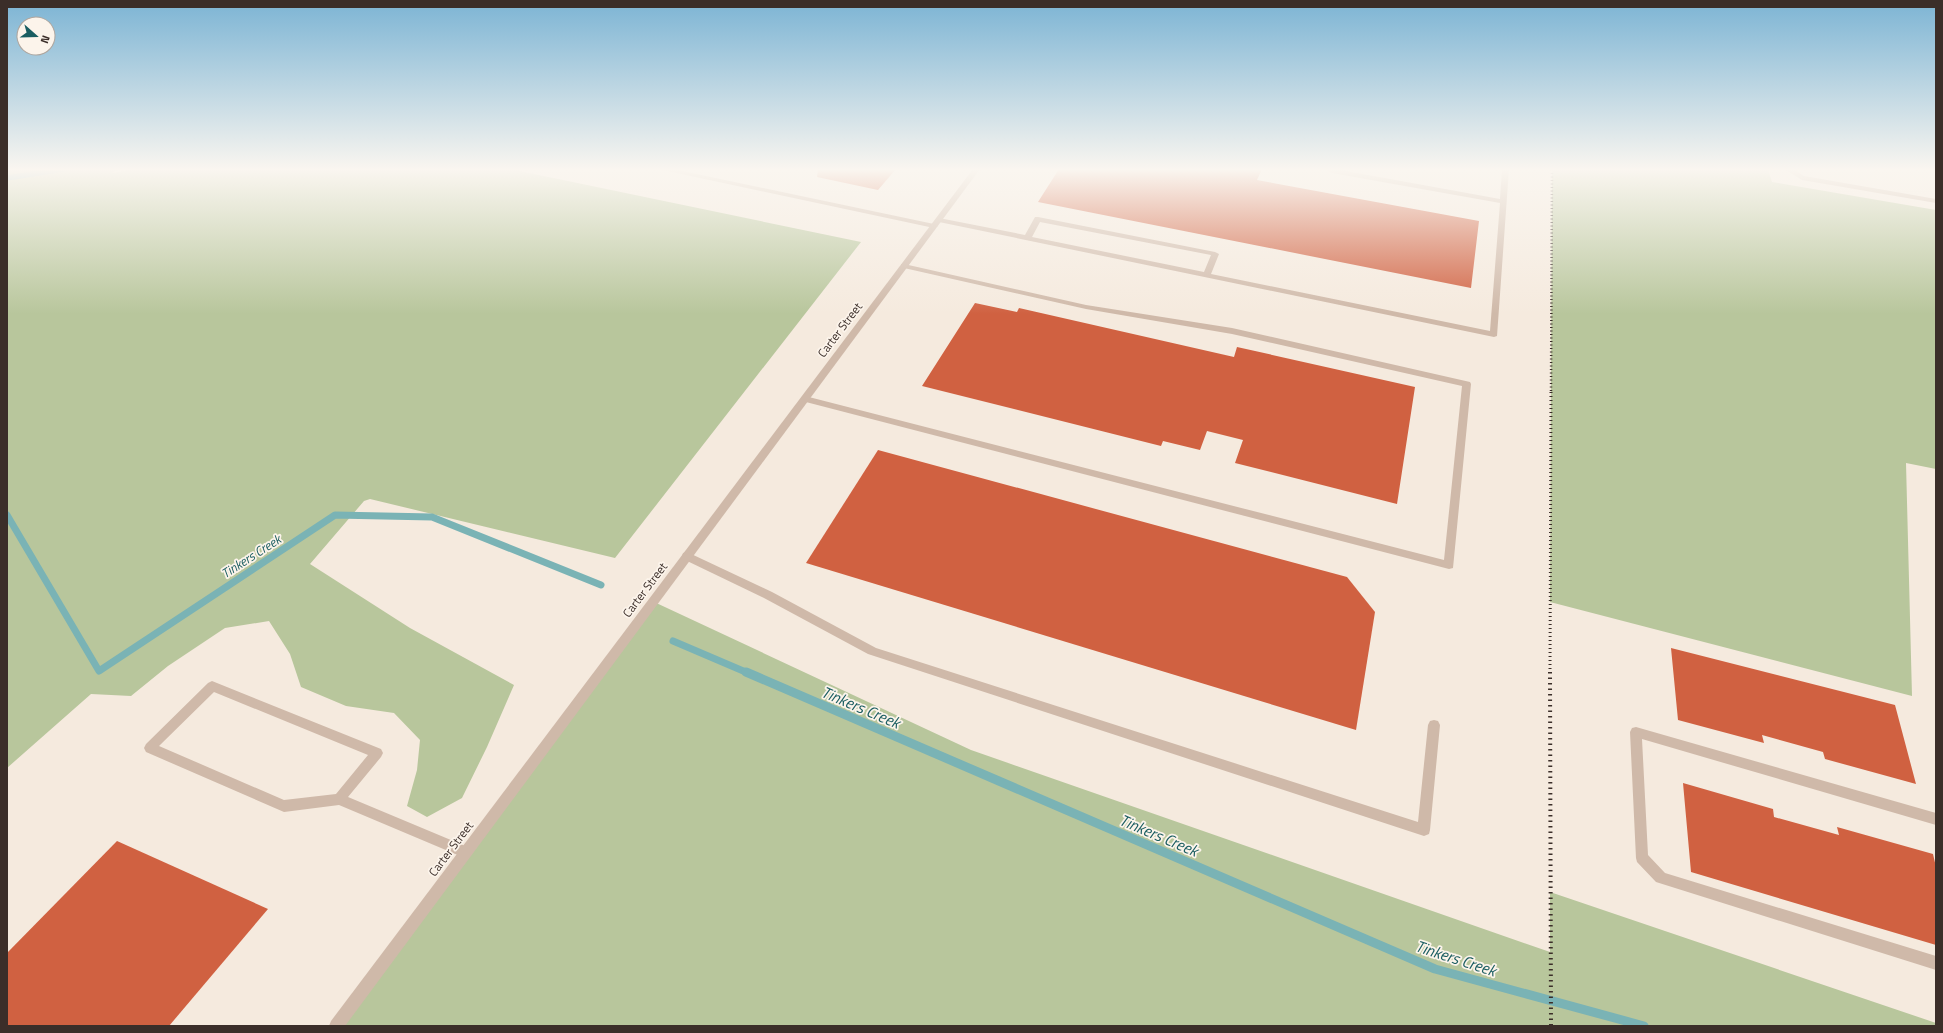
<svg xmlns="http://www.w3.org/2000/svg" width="1943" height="1033" font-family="'Titillium Web',sans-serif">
  <rect width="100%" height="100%" fill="#f5eade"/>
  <g fill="#b8c69c">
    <polygon points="7,169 119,169 112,173 137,169 510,169 861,242 615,558 370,499 364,501 310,564 410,628 514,685 487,747 462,798 427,817 407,806 417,770 420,740 394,713 346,706 301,687 290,654 269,621 225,628 168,666 131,696 91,694 7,768"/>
    <polygon points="1552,169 1768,169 1772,182 1936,210 1936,469 1906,463 1912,696 1550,602"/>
    <polygon points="652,601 971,750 1550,952 1550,892 1936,1023 1936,1026 336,1026"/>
  </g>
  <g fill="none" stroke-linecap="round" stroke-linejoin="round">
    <polyline stroke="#7ab3b5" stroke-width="5.5" points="7,178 63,169"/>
    <g stroke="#7ab3b5" stroke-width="7">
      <polyline points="7,515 99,671 335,515 432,517 601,585"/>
      <polyline points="673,641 748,673"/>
    </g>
    <polyline stroke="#7ab3b5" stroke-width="9" points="746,672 1435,969 1644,1026"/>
  </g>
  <g fill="#d06141">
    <polygon points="818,169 896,169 878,190 817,177"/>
    <polygon points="1059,169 1262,169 1257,180 1479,221 1471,288 1038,202"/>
    <polygon points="975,303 1017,312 1019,308 1234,357 1237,347 1415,387 1397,504 1235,463 1243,440 1207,431 1200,450 1163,441 1161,446 922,386"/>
    <polygon points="878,450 1347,577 1375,612 1356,730 806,563"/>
    <polygon points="1671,648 1895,705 1916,784 1825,759 1823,752 1762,735 1764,743 1678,720"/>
    <polygon points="1683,783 1773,809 1774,817 1839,835 1837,827 1933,854 1936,867 1936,945 1691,872"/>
    <polygon points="117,841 268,909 169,1026 7,1026 7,953"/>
  </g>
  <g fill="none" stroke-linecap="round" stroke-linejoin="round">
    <g fill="#cfb9a9" fill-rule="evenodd">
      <polygon points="658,169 673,169 934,224 938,226 934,228"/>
      <path d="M1335,169L1500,199L1502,169H1509L1497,336L1494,337L939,222L935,220L939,218L1025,235L1035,217H1038L1215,252L1219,254L1211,274L1490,331L1500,203L1332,173L1329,171ZM1040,222L1211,255L1204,272L1032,237Z"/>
      <polygon points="901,264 904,264 1086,305 1232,328 1470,382 1471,384 1453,568 1449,569 802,401 801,399 805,396 1444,560 1462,386 1232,334 1086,309 904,268 901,268"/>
      <polygon points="687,552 772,592 876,648 1418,822 1428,725 1430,721 1434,720 1438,721 1440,725 1430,830 1429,834 1424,836 868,654 764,598 683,559 682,556 683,553"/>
      <path d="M212,681L381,749L383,753L381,757L348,797L470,848L471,852L470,856L465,858L460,856L339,805L284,812L146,752L144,748L146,744L208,683ZM214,692L368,755L336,794L284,800L159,746Z"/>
      <polygon points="1636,727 1936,813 1936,825 1642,739 1648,855 1665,873 1936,956 1936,970 1656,882 1637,862 1636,858 1630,732 1632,728"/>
    </g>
    <g fill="#cfb9a9" fill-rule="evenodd">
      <polygon points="973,169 980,169 345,1026 329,1026 331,1021"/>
      <polygon points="1784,169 1793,169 1804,176 1936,199 1936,203 1802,180"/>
    </g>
    <polyline stroke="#3b2e29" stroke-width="2.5" stroke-dasharray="1 2.5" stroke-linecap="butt" points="1551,391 1552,169"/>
    <polyline stroke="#3b2e29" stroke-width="3" stroke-dasharray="1 3" stroke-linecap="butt" points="1550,673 1551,390"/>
    <polyline stroke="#3b2e29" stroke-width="4" stroke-dasharray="1.5 4" stroke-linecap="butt" points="1550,672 1551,1026"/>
  </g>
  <linearGradient id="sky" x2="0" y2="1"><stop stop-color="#7cb4d4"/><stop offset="0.54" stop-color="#faf6f0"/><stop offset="1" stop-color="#faf6f0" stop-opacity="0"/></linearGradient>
  <rect width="1943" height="314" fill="url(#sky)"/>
  <g text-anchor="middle" stroke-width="3.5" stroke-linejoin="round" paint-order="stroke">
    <g font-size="12" fill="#3b2e29" stroke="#fcf4eb">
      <text transform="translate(840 330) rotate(-53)" y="4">Carter Street</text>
      <text transform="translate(645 590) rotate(-53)" y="4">Carter Street</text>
      <text transform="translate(451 849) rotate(-53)" y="4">Carter Street</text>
    </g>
    <g font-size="13" font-style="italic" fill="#1a5d61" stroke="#fcf4eb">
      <text transform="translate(251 556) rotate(-33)" y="5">Tinkers Creek</text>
    </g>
    <g font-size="16" font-style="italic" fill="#1a5d61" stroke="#fcf4eb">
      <text transform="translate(861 707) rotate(23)" y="6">Tinkers Creek</text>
      <text transform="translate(1159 835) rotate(23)" y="6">Tinkers Creek</text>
      <text transform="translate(1456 958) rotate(18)" y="6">Tinkers Creek</text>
    </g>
  </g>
  <rect width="1943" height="1033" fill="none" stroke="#3b2e29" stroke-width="16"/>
  <g transform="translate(36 36) rotate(110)"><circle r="19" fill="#fcf4eb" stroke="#afa59d"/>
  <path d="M0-3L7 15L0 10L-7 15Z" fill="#1a5d61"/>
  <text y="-6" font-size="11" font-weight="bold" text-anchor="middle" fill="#3b2e29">N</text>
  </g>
</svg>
